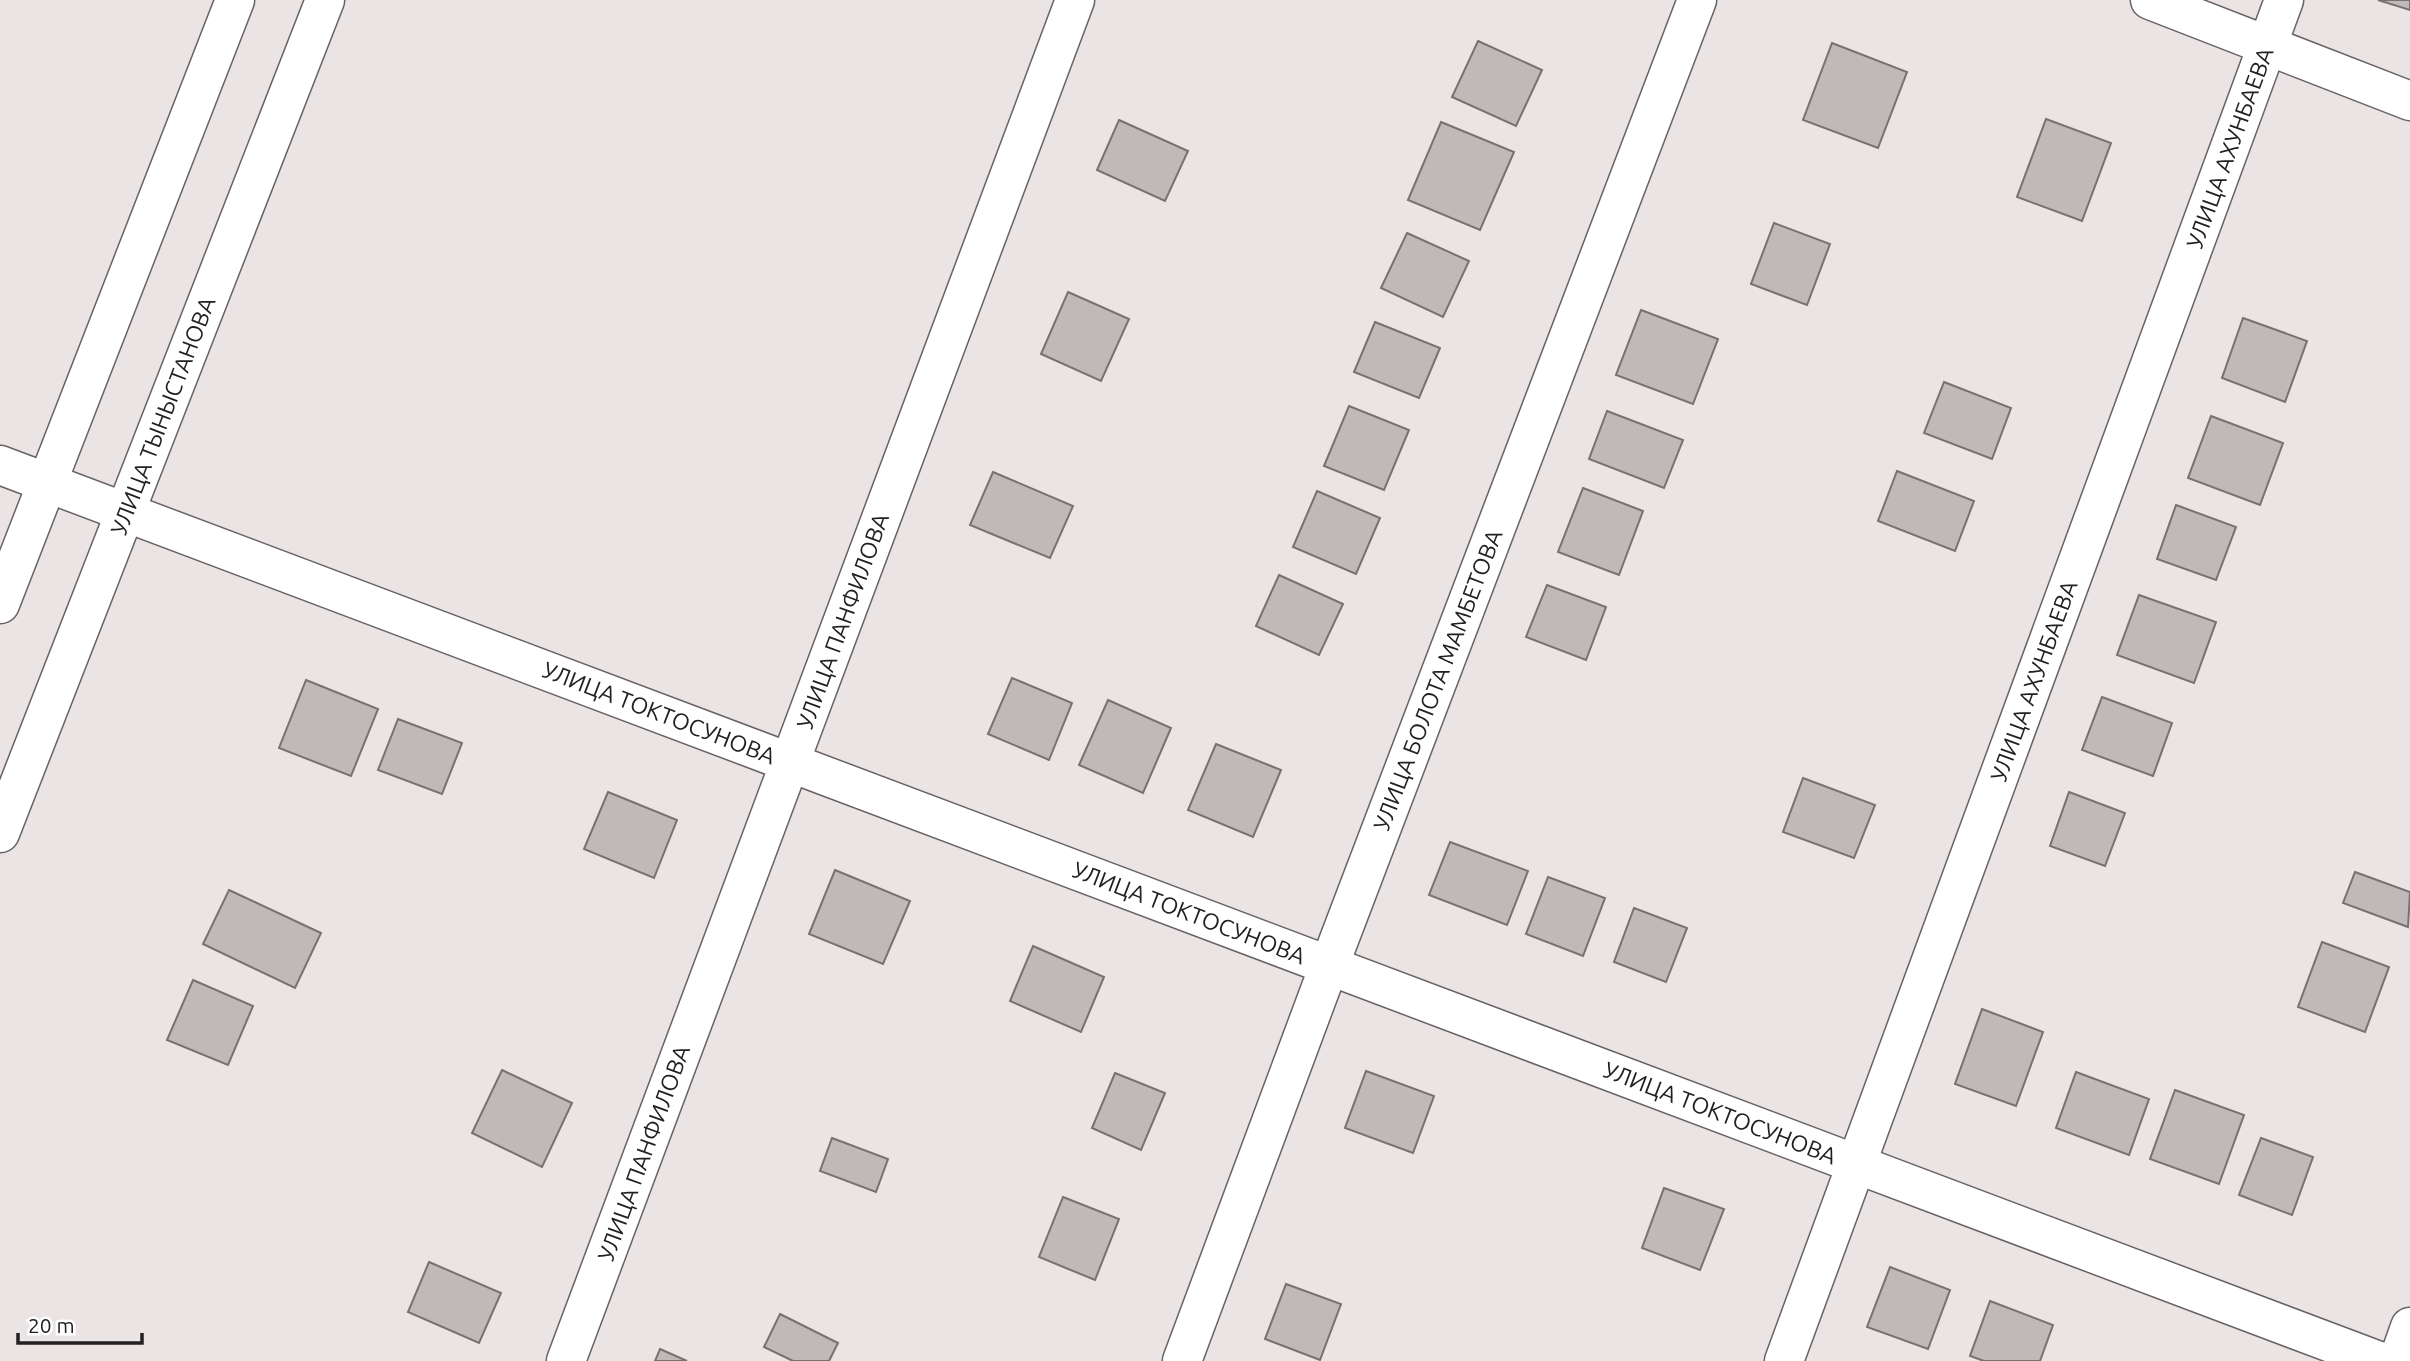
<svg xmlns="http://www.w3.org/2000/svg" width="2410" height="1361" font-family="Ubuntu,sans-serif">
  <rect width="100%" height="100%" fill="#ebe4e5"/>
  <g fill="#c0b9b9" stroke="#777171" stroke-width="2">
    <polygon points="2378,0 2410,0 2410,10"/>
    <polygon points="1478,41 1542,70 1516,126 1452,97"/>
    <polygon points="1832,43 1907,72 1878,148 1803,120"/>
    <polygon points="2046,119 2111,143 2082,221 2017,197"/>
    <polygon points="1119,120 1188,151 1165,201 1097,170"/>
    <polygon points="1441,122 1514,152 1480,230 1408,200"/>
    <polygon points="1774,223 1830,244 1807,305 1751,284"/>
    <polygon points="1407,233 1469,261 1443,317 1381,288"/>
    <polygon points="1068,292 1129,319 1101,381 1041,354"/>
    <polygon points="1641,310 1718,339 1693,404 1616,375"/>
    <polygon points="2243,318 2307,341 2285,402 2222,378"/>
    <polygon points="1375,322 1440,348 1419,398 1354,372"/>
    <polygon points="1944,382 2011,408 1992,459 1924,433"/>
    <polygon points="1349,406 1409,430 1384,490 1324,466"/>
    <polygon points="1607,411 1683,440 1664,488 1589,459"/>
    <polygon points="2211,416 2283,443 2260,505 2188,478"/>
    <polygon points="1897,471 1974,501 1955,551 1878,521"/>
    <polygon points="993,472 1073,506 1050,558 970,525"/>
    <polygon points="1583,488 1643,511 1619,575 1558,552"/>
    <polygon points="1317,491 1380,518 1356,574 1293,547"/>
    <polygon points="2176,505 2236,527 2216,580 2157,559"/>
    <polygon points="1279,575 1343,604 1319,655 1256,626"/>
    <polygon points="1547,585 1606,607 1586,660 1526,637"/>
    <polygon points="2139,595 2216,622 2194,683 2117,655"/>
    <polygon points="1012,678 1072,703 1049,760 988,734"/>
    <polygon points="306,680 378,709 351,776 279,748"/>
    <polygon points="2102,697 2172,723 2153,776 2082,750"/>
    <polygon points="1108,700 1171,728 1143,793 1079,765"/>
    <polygon points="398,719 462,743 442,794 378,770"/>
    <polygon points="1216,744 1281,770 1253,837 1188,810"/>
    <polygon points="1803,778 1875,805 1854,858 1783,832"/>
    <polygon points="608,792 677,820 654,878 584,849"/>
    <polygon points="2069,792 2125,813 2105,866 2050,846"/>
    <polygon points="1450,842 1528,871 1507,925 1429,895"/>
    <polygon points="835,870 910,901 883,964 809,934"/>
    <polygon points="2355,872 2410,892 2408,927 2343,903"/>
    <polygon points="1548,877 1605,898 1583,956 1526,934"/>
    <polygon points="229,890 321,933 295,988 203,944"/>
    <polygon points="1634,908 1687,928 1666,982 1614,962"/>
    <polygon points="2322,942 2389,967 2365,1032 2298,1007"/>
    <polygon points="1033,946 1104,977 1081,1032 1010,1001"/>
    <polygon points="193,980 253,1006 228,1065 167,1040"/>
    <polygon points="1982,1009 2043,1032 2016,1106 1955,1084"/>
    <polygon points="502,1070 572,1103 542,1167 472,1133"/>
    <polygon points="1366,1071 1434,1096 1413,1153 1345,1128"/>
    <polygon points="2076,1072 2149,1099 2129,1155 2056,1128"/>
    <polygon points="1115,1073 1165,1093 1141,1150 1092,1128"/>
    <polygon points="2175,1090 2244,1115 2219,1184 2150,1159"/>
    <polygon points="832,1138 888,1159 876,1192 820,1171"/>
    <polygon points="2261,1138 2313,1157 2292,1215 2239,1195"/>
    <polygon points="1664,1188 1724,1209 1700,1270 1642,1248"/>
    <polygon points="1063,1197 1119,1219 1095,1280 1039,1257"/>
    <polygon points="429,1262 501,1293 479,1343 408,1312"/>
    <polygon points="1890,1267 1950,1290 1928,1349 1867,1327"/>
    <polygon points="1286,1284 1341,1304 1320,1360 1265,1339"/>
    <polygon points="1990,1301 2053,1325 2040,1361 1984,1361 1970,1356"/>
    <polygon points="780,1314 838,1343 829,1361 793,1361 764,1347"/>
    <polygon points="660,1349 687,1361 655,1361"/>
  </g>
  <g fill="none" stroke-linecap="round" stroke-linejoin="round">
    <g stroke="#686263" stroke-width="41">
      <g id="minor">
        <polyline points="2150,0 2410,101"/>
        <polyline points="0,465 2379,1361"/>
        <polyline points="0,604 235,0"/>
        <polyline points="0,833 325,0"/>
        <polyline points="566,1361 1075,0"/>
        <polyline points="1182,1361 1329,966 1697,0"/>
        <polyline points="1784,1361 2284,0"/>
        <polyline points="2398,1361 2410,1327"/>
      </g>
    </g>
    <use href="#minor" stroke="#fff" stroke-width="38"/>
  </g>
  <g text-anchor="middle" stroke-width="5" stroke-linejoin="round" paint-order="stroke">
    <g font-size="23" fill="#222020" stroke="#fff">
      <text transform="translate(2230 148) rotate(-70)" y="8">УЛИЦА АХУНБАЕВА</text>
      <text transform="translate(163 416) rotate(-69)" y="8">УЛИЦА ТЫНЫСТАНОВА</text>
      <text transform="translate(843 621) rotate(-70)" y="8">УЛИЦА ПАНФИЛОВА</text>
      <text transform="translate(1438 680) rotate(-69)" y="8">УЛИЦА БОЛОТА МАМБЕТОВА</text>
      <text transform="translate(2034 681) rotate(-70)" y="8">УЛИЦА АХУНБАЕВА</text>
      <text transform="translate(659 713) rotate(21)" y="8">УЛИЦА ТОКТОСУНОВА</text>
      <text transform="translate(1189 913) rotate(21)" y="8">УЛИЦА ТОКТОСУНОВА</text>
      <text transform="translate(1720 1113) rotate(21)" y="8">УЛИЦА ТОКТОСУНОВА</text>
      <text transform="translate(644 1153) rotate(-70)" y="8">УЛИЦА ПАНФИЛОВА</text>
    </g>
  </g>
  <path d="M18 1333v10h124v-10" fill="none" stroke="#222020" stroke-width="3.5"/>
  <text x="28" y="1333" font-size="21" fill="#222020" stroke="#ffffff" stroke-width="5" paint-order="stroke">20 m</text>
</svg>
